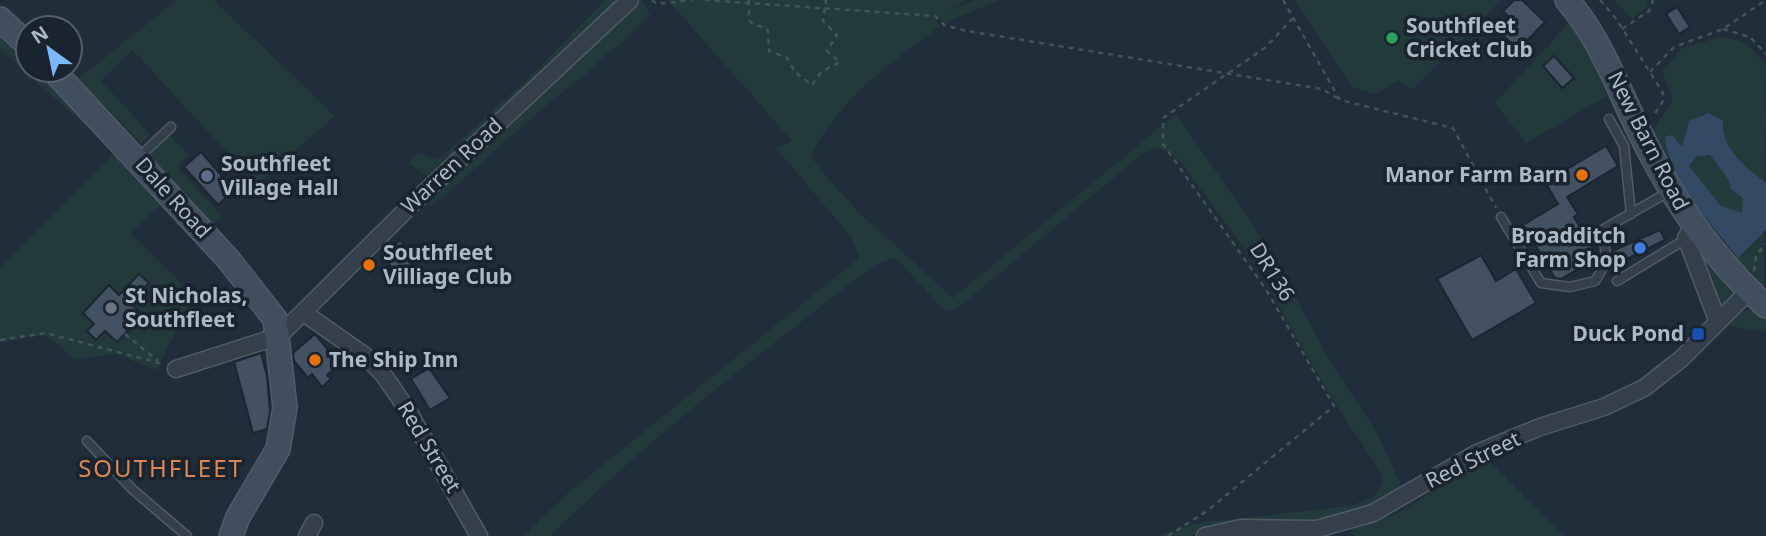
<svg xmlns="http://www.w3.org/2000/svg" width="1766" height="536" font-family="'Noto Sans',sans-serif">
  <rect width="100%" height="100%" fill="#202d3a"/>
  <g fill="#223a3b" fill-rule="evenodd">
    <polygon points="177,0 214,0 335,116 257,184 132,50 101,81 150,134 141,143 78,79"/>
    <polygon points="605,0 627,0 431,180 409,163 418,153 438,160 531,76"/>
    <polygon points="638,0 644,2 650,15 620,45 603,56 596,66 544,107 434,205 416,206"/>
    <path d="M668,0H967L948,11L974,0H1000L944,23L939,17L934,20L941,26C891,61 840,100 811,155L820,170L863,216L953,298L1176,114L1267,245L1333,366L1376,431L1404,491L1360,518L1204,532L1191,536H1156L1196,523L1350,506L1375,496L1382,482L1379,470L1329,394L1253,261L1184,166L1171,153L1157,148L1142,154L958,308L949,311L942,308L898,260L890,259L873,266C763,352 649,437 551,536H524L569,492L859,258L851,237L776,148L792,141Z"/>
    <polygon points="1295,0 1501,0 1412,90 1399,81 1375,94 1352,87"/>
    <polygon points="1614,0 1648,0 1648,1 1647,7 1632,19"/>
    <polygon points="1574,17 1607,96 1526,143 1495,103"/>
    <path d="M0,30L28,60V70H37L115,152L167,199L130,233L194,296L156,370L116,354L75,359L45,335L0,342V267L115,152L0,49ZM109,286L143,316L118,342L105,331L96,340L87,331L94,324L83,313Z"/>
    <polygon points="1724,36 1747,44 1766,65 1764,287 1703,222 1649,136 1673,100 1662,71 1682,48"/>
    <polygon points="169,134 189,155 177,167 221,215 210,226 146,155"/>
    <polygon points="1691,239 1735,290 1732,299 1720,310"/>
    <polygon points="1756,310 1766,318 1766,332 1729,326 1743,311"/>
    <polygon points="1485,456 1564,536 1354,536 1352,529 1403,511"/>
  </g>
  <path fill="#324a63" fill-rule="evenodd" d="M1709,113L1723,121C1721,149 1746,167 1766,183V230L1738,258C1711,222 1670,182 1665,137L1672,135L1682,147L1689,121ZM1710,155L1729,180L1731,189L1743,198L1742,213L1721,206L1689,166L1697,156Z"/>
  <g fill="#435262" stroke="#1b2631" stroke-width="2">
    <polygon points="1514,0 1522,0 1545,22 1518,50 1498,30 1510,18 1503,11"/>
    <polygon points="1677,7 1690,27 1679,34 1666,14"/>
    <polygon points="1554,56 1574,78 1562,88 1543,66"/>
    <polygon points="1606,146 1618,166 1567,197 1578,214 1574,217 1598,257 1561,279 1555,278 1523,225 1558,204 1545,182"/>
    <polygon points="201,152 234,190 218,205 184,167"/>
    <polygon points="1660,230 1665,240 1615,265 1612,251"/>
    <polygon points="400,240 412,253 406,258 413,266 401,277 382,257"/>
    <polygon points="1481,255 1496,281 1516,269 1536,303 1472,340 1437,279"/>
    <polygon points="139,274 149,283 130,303 143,315 117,342 105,331 96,340 87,331 94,324 83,313 109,285 119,295"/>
    <polygon points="315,334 340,364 327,375 331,379 322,387 312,374 308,378 294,361 293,353"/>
    <polygon points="261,353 267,376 270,412 267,429 253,433 234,362"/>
    <polygon points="429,368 450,398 430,410 411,379"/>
  </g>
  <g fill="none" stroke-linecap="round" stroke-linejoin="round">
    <g stroke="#515c68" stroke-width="11">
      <g id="lane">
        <polyline points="1609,119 1624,146 1631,214"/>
        <polyline points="138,158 171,127"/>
        <polyline points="1501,217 1541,283 1570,287 1595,281 1607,261 1602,230 1670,191"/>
        <polyline points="1617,281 1686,239"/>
        <polyline points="87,441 132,489 187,536"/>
      </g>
    </g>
    <g stroke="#515c68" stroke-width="19">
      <g id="street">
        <polyline points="1693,226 1686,238 1718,322"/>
        <polyline points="304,313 364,355 383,374 407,409 479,536"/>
        <polyline points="176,369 279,336 409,207 630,0"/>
        <polyline points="307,536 314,523"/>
        <polyline points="1205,536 1241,528 1317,529 1373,513 1477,453 1540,427 1604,407 1644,388 1681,359 1749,291"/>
      </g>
    </g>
    <g stroke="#515c68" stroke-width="26">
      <g id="secondary">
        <path d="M1567,0C1601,39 1618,89 1641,135C1673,200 1712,258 1766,306"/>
        <polyline points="0,19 28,45"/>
        <polyline points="53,70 228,259 275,319 285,407 278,449 238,517 231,536"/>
      </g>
    </g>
    <g stroke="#405758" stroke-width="2.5" stroke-dasharray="5 5" stroke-linecap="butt">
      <polyline points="652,0 657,4 692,0"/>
      <polyline points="705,0 935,16 944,25 967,31 1322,89 1340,100"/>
      <path d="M749,0C749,30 747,19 768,30L769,51L787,58L795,72L812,85L821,72L840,62L827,51L837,35L823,21L826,0"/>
      <polyline points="1283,0 1340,100 1453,128 1496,208"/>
      <polyline points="1600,0 1617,20 1663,93 1663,101 1653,117"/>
      <polyline points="1622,29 1649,11 1653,0"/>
      <polyline points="1723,29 1750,37 1766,54"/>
      <polyline points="1650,72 1674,47 1723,29 1766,0"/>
      <polyline points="1754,271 1756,255 1766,244"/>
      <polyline points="125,334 158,361"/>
      <polyline points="0,340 46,333 163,364"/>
      <polyline points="1168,536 1207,511 1334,406 1265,288 1163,144 1163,118 1266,47 1293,18"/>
    </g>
    <use href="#lane" stroke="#343f4a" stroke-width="8"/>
    <use href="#street" stroke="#343f4a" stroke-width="16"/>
    <use href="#secondary" stroke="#414e5d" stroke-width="23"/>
  </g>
  <circle fill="#2e9e5b" stroke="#19242f" stroke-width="2.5" cx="1392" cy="38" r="7"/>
  <g fill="#e8710a" stroke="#19242f" stroke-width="2.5">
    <circle cx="1582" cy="175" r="7"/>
    <circle cx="369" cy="265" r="7"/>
    <circle cx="315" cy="360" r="7"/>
  </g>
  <circle fill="#5c6f8a" stroke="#19242f" stroke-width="2.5" cx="207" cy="176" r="7"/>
  <circle fill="#3f7fe0" stroke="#19242f" stroke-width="2.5" cx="1640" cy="248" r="7"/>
  <circle fill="#6b7280" stroke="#19242f" stroke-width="2.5" cx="111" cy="308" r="7"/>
  <rect fill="#1a4fb4" stroke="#19242f" stroke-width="2.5" x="1691" y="327" width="14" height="14" rx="3.5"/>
  <g text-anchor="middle" stroke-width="7" stroke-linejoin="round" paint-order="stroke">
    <g font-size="21" font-weight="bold" fill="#aeb9c7" stroke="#19242f" text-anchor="start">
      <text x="1406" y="33">Southfleet<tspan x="1406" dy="24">Cricket Club</tspan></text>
      <text x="221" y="171">Southfleet<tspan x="221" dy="24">Village Hall</tspan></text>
      <text x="1568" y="182" text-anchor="end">Manor Farm Barn</text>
      <text x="1626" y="243" text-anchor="end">Broadditch<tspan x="1626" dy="24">Farm Shop</tspan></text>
      <text x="383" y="260">Southfleet<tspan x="383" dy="24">Villiage Club</tspan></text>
      <text x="125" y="303">St Nicholas,<tspan x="125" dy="24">Southfleet</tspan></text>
      <text x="1684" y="341" text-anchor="end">Duck Pond</text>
      <text x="329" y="367">The Ship Inn</text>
    </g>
    <g font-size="21" fill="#aeb9c7" stroke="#19242f">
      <text transform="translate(1648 141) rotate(63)" y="7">New Barn Road</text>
      <text transform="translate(452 166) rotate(-43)" y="7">Warren Road</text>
      <text transform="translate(173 198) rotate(48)" y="7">Dale Road</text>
      <text transform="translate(1272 272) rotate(58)" y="7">DR136</text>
      <text transform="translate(429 447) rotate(59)" y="7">Red Street</text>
      <text transform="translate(1473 460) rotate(-26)" y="7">Red Street</text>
    </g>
    <g font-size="24" letter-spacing="2" fill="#d98757" stroke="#19242f">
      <text x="161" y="477">SOUTHFLEET</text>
    </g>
  </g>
  <g transform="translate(49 49) rotate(327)"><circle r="33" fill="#19242f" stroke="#55606c" stroke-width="2"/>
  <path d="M0-5L12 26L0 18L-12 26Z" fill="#7db7fd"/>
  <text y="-10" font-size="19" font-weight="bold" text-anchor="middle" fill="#aeb9c7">N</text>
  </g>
</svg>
